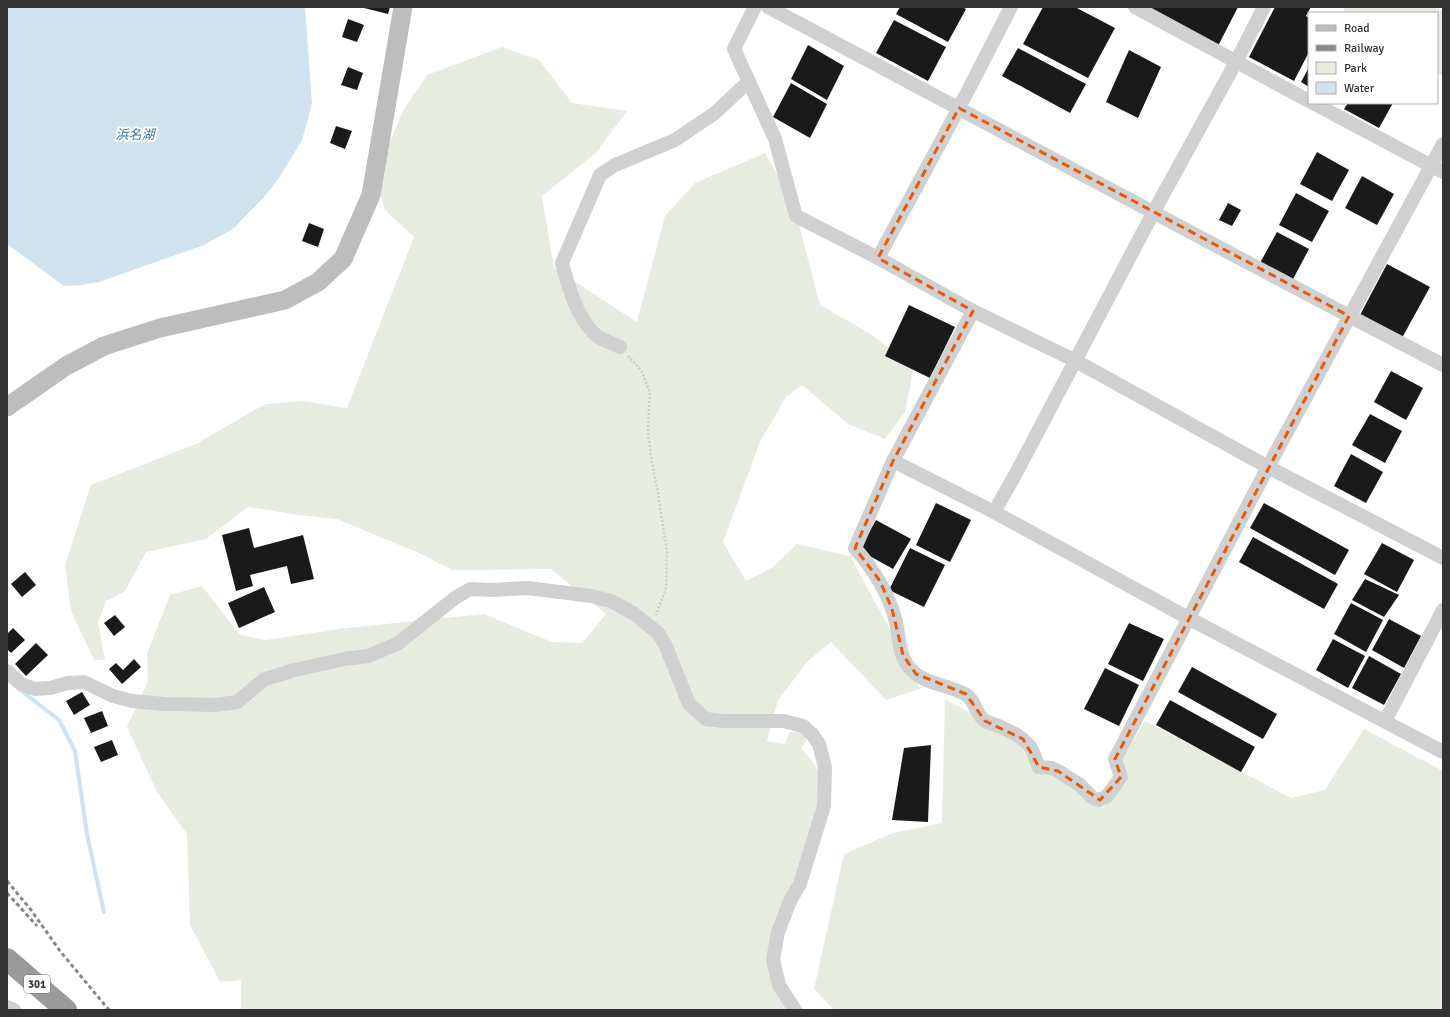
<svg xmlns="http://www.w3.org/2000/svg" width="1450" height="1017" font-family="Signika,'Noto Sans JP',sans-serif">
  <rect width="100%" height="100%" fill="#fff"/>
  <g fill="#e6ecdf">
    <polygon points="1344,7 1436,7 1443,12 1443,75 1437,74 1437,13 1345,13 1344,10"/>
    <polygon points="502,47 539,60 572,103 627,111 596,153 542,196 554,268 637,322 665,216 695,183 765,153 793,202 820,305 869,333 914,366 905,412 885,439 848,424 802,385 786,397 760,442 723,542 746,581 773,567 797,544 850,556 898,644 920,689 886,700 831,642 808,661 778,700 767,741 784,744 790,732 813,730 801,748 815,765 823,781 810,845 773,934 790,1010 241,1010 241,980 220,982 190,925 187,834 157,792 127,727 148,681 147,653 170,595 202,586 240,635 266,640 347,628 484,614 552,642 582,643 606,614 551,569 452,570 421,554 337,519 299,515 248,507 206,539 146,552 125,591 106,601 98,622 105,660 94,660 71,611 65,565 91,485 196,444 265,404 303,401 347,408 414,237 385,210 375,175 404,109 427,75"/>
    <polygon points="945,699 1016,738 1026,755 1103,808 1127,782 1122,759 1145,721 1291,798 1325,790 1364,729 1443,771 1443,1010 834,1010 814,989 844,854 893,833 942,823"/>
  </g>
  <polygon fill="#cfe2ee" points="7,7 305,7 312,104 302,140 279,178 265,196 233,229 204,245 99,282 81,285 64,286 7,244"/>
  <g fill="none" stroke-linecap="round" stroke-linejoin="round">
    <polyline stroke="#cfe2ee" stroke-width="4" points="19,689 59,720 75,751 87,834 104,912"/>
  </g>
  <g fill="#1a1a1a">
    <polygon points="360,7 390,7 388,14"/>
    <polygon points="900,7 962,7 966,9 948,42 896,14"/>
    <polygon points="1043,7 1075,7 1115,28 1088,78 1023,44"/>
    <polygon points="1144,7 1238,7 1218,46"/>
    <polygon points="1275,7 1311,7 1306,16 1309,18 1309,52 1294,81 1249,57"/>
    <polygon points="348,19 364,25 357,42 342,37"/>
    <polygon points="894,20 946,47 928,81 876,53"/>
    <polygon points="808,45 844,66 827,100 791,79"/>
    <polygon points="1018,48 1086,84 1070,113 1002,76"/>
    <polygon points="1129,50 1161,67 1138,118 1106,102"/>
    <polygon points="348,67 363,73 357,90 341,85"/>
    <polygon points="1309,67 1309,87 1301,82"/>
    <polygon points="791,83 827,104 810,138 773,117"/>
    <polygon points="1348,103 1393,103 1379,128 1344,109"/>
    <polygon points="336,126 352,131 345,149 330,143"/>
    <polygon points="1317,152 1349,170 1332,201 1300,184"/>
    <polygon points="1362,176 1394,194 1377,225 1345,208"/>
    <polygon points="1296,193 1329,211 1312,242 1279,225"/>
    <polygon points="1228,203 1241,210 1232,226 1219,220"/>
    <polygon points="309,223 324,229 318,247 302,241"/>
    <polygon points="1277,232 1309,249 1292,281 1260,263"/>
    <polygon points="1387,264 1430,287 1402,338 1360,315"/>
    <polygon points="909,305 955,327 930,378 885,356"/>
    <polygon points="1391,371 1423,388 1406,420 1374,402"/>
    <polygon points="1370,414 1402,431 1385,463 1352,445"/>
    <polygon points="1351,454 1383,472 1366,503 1334,486"/>
    <polygon points="936,503 971,520 950,562 916,545"/>
    <polygon points="1264,503 1349,550 1335,575 1250,528"/>
    <polygon points="876,520 911,539 893,569 859,550"/>
    <polygon points="249,528 254,548 303,535 314,579 291,584 287,566 250,575 253,586 236,591 222,535"/>
    <polygon points="1253,537 1338,584 1324,609 1239,562"/>
    <polygon points="1382,543 1414,560 1397,592 1364,574"/>
    <polygon points="910,548 945,565 924,607 889,590"/>
    <polygon points="25,572 36,585 22,597 11,584"/>
    <polygon points="1365,579 1399,595 1384,617 1352,600"/>
    <polygon points="264,587 275,612 239,628 228,603"/>
    <polygon points="1351,603 1383,620 1366,652 1334,634"/>
    <polygon points="115,615 125,627 114,636 104,623"/>
    <polygon points="1389,619 1421,636 1404,668 1372,650"/>
    <polygon points="1129,623 1164,639 1143,681 1108,664"/>
    <polygon points="13,628 25,640 11,653 7,649 7,634"/>
    <polygon points="1333,639 1365,656 1348,688 1316,670"/>
    <polygon points="36,643 48,655 26,676 15,664"/>
    <polygon points="1369,656 1401,674 1384,705 1352,688"/>
    <polygon points="134,659 141,667 122,684 109,669 116,663 123,670"/>
    <polygon points="1192,667 1277,714 1263,739 1178,692"/>
    <polygon points="1105,668 1139,685 1119,726 1084,709"/>
    <polygon points="82,692 90,705 74,715 66,701"/>
    <polygon points="1170,700 1255,747 1241,772 1156,725"/>
    <polygon points="102,711 108,726 91,733 84,718"/>
    <polygon points="112,740 118,755 101,762 94,747"/>
    <polygon points="931,745 928,822 892,820 904,748"/>
  </g>
  <g fill="none" stroke-linecap="round" stroke-linejoin="round">
    <polyline stroke="#cdcdcd" stroke-width="2.5" stroke-dasharray="2 2" stroke-linecap="butt" points="628,356 641,370 650,392 648,432 652,463 658,493 667,553 666,588 656,615"/>
    <g stroke="#d0d0d0" stroke-width="14">
      <polyline points="755,7 734,49 775,139 796,216 878,258 973,311 1074,360 1268,467 1443,558"/>
      <path d="M768,7C993,126 1217,248 1443,365"/>
      <polyline points="1135,7 1309,101"/>
      <polyline points="1313,103 1443,172"/>
      <polyline points="878,258 959,108 1011,7"/>
      <path d="M973,311L893,461L855,548C874,570 889,593 896,622C899,636 899,654 908,666C921,684 946,684 965,694C975,699 975,713 984,720C989,724 996,724 1001,727C1012,732 1027,739 1032,750C1035,756 1036,761 1039,767L1052,768L1058,771L1080,785L1093,798L1100,800L1107,796L1121,777L1115,759L1268,467L1443,144"/>
      <path d="M620,347C613,344 606,341 600,338C579,325 568,286 562,263L600,175L615,165L675,140L715,113L749,81"/>
      <polyline points="893,461 994,512 1190,619 1443,752"/>
      <polyline points="994,512 1014,477 1153,213 1236,62 1264,7"/>
      <polyline points="7,671 21,684 35,689 50,688 68,683 84,682 113,696 132,701 164,704 215,705 237,702 265,679 295,670 344,659 368,656 397,644 455,598 470,589 492,590 528,588 591,596 611,601 633,613 658,633 665,644 689,704 706,719 722,721 784,721 803,726 812,734 819,744 825,767 824,806 800,884 790,901 778,932 773,960 779,985 795,1010"/>
      <polyline points="1385,721 1443,610"/>
      <polyline points="7,1007 14,1010"/>
    </g>
    <polyline stroke="#bdbdbd" stroke-width="19" points="7,407 66,366 104,346 160,328 285,300 318,282 343,259 371,195 403,7"/>
    <polyline stroke="#9a9a9a" stroke-width="22" points="7,959 66,1010"/>
    <g stroke="#888" stroke-width="3" stroke-dasharray="4 3" stroke-linecap="butt">
      <polyline points="7,881 31,910 60,951 109,1010"/>
      <polyline points="7,893 37,926"/>
    </g>
  </g>
  <path fill="none" stroke="#e8590c" stroke-width="3" stroke-dasharray="8 5" stroke-linejoin="round" d="M959,108L1349,316L1115,759L1121,777L1100,800L1058,771L1039,767L1023,739L985,721L966,694L916,674L903,655L892,609L880,581L855,548L893,461L973,311L878,258Z"/>
  <g text-anchor="middle" stroke-width="4" stroke-linejoin="round" paint-order="stroke">
    <rect fill="#fff" stroke="#707070" stroke-width="1" x="24" y="975" width="26" height="18" rx="3"/>
    <g font-size="11" font-weight="bold" fill="#333">
      <text x="37" y="988">301</text>
    </g>
    <g font-size="13" font-style="italic" fill="#3f7597" stroke="#fff">
      <text x="135" y="139">浜名湖</text>
    </g>
  </g>
  <rect width="1450" height="1017" fill="none" stroke="#333333" stroke-width="16"/>
  <rect x="1308" y="12" width="130" height="92" fill="#ffffff" stroke="#adadad"/>
  <rect x="1316" y="25" width="20" height="6" fill="#bdbdbd" stroke="#adadad"/>
  <text x="1344" y="32" font-size="12" fill="#333333">Road</text>
  <rect x="1316" y="45" width="20" height="6" fill="#888888" stroke="#adadad"/>
  <text x="1344" y="52" font-size="12" fill="#333333">Railway</text>
  <rect x="1316" y="62" width="20" height="12" fill="#e6ecdf" stroke="#adadad"/>
  <text x="1344" y="72" font-size="12" fill="#333333">Park</text>
  <rect x="1316" y="82" width="20" height="12" fill="#cfe2ee" stroke="#adadad"/>
  <text x="1344" y="92" font-size="12" fill="#333333">Water</text>
</svg>
